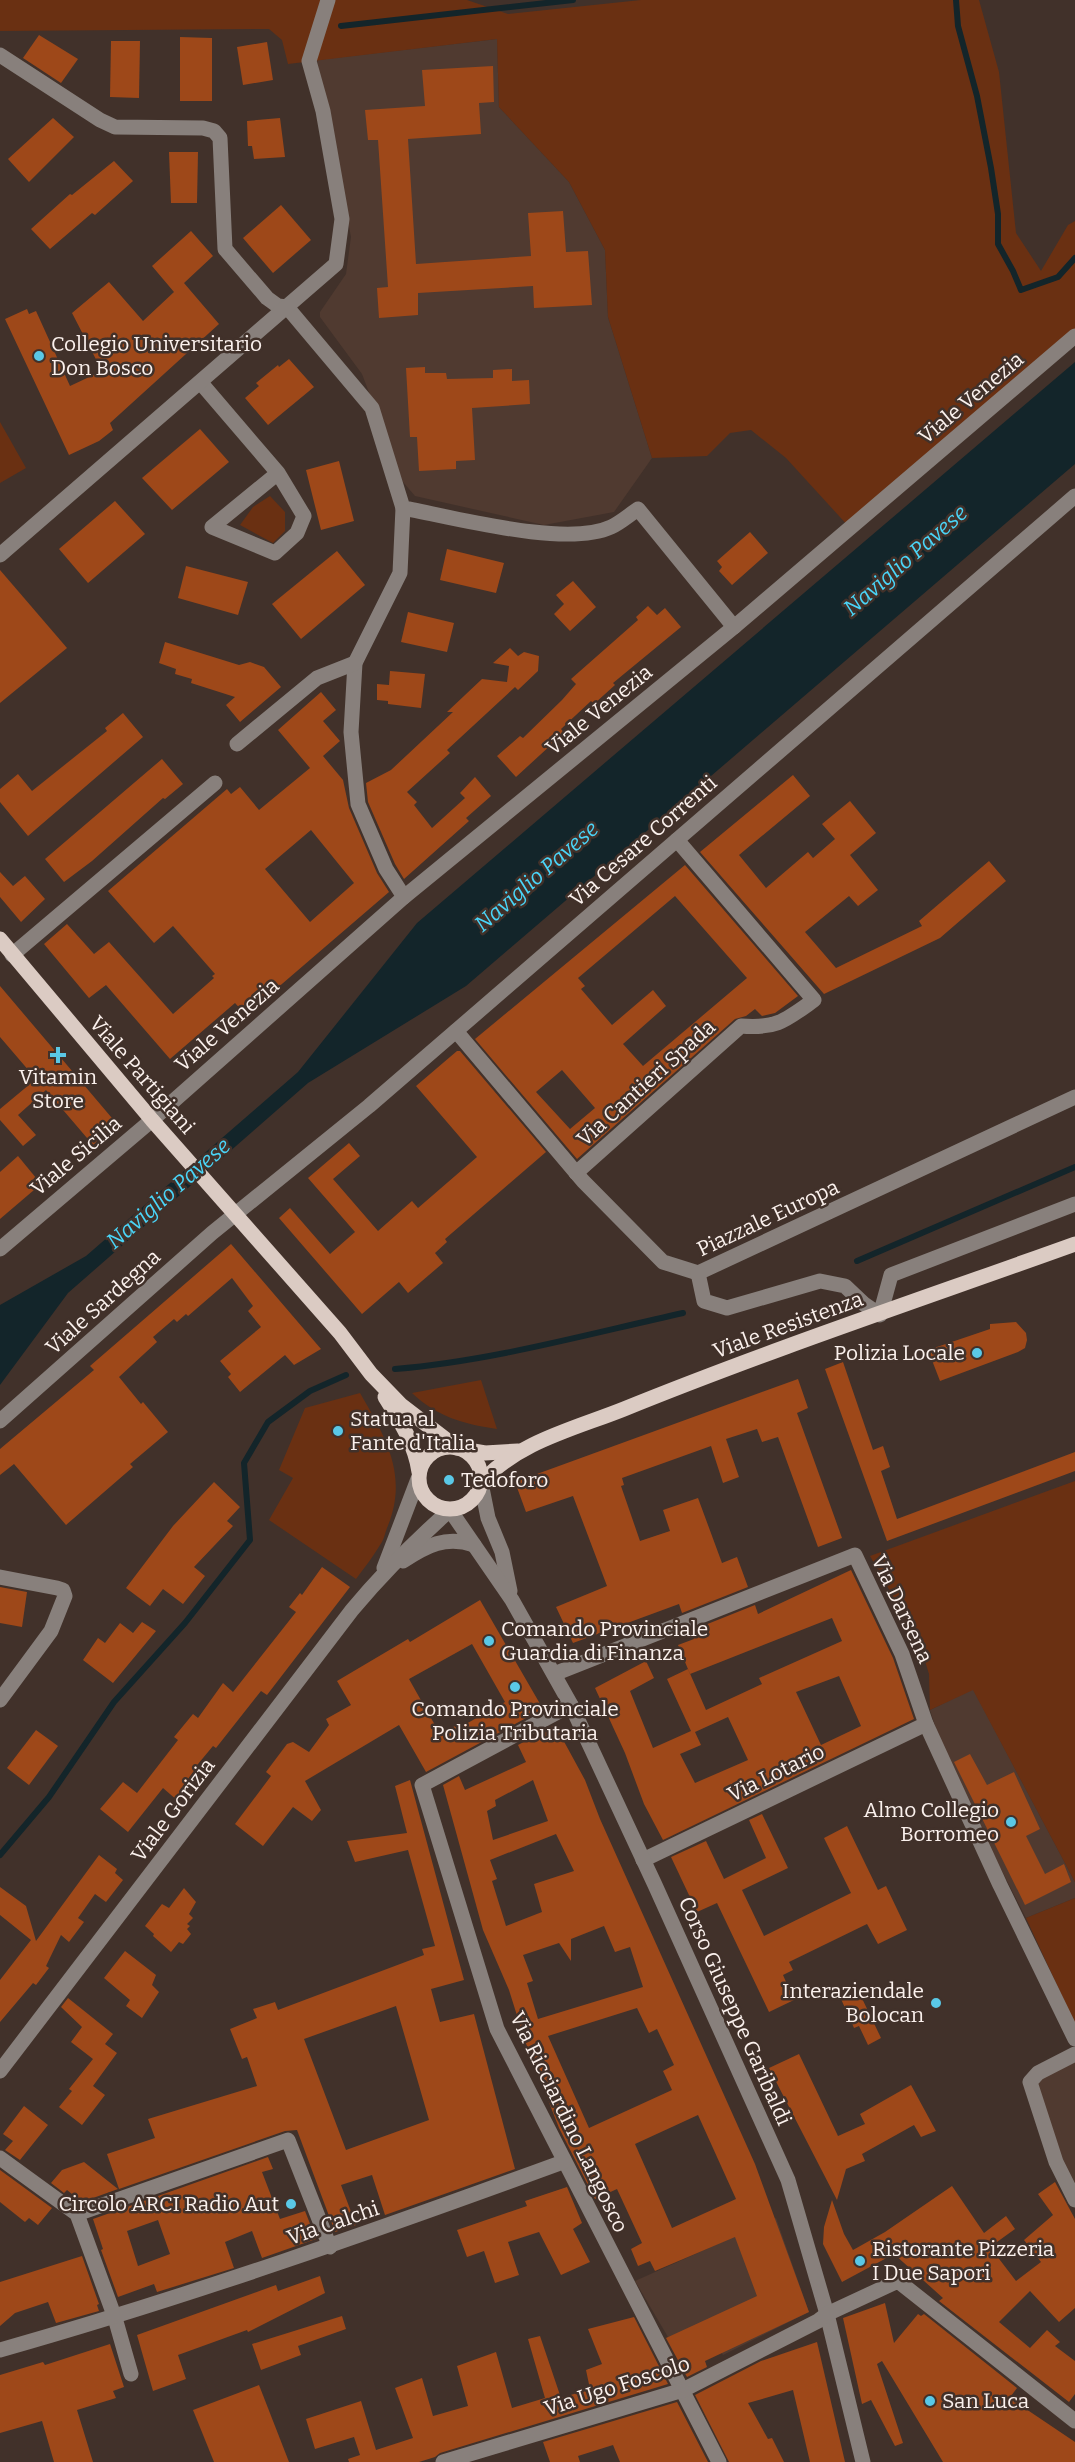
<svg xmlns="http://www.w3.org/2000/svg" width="1075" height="2462" font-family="Bitter,serif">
  <rect width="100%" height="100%" fill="#41312a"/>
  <g fill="#503a30">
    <polygon points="497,39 499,107 569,182 605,250 608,317 652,458 614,512 544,525 415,496 403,482 362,374 320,317 320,312 346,274 351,237 317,60"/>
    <polygon points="973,1689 1075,1882 1075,1898 1026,1918 947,1763 930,1710"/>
    <polygon points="1075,2056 1075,2184 1061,2167 1035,2081"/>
    <polygon points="776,2218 809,2312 723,2355 721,2352 683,2370 668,2337 635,2281"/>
  </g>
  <g fill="#6a3012">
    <polygon points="0,0 467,0 508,14 641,0 979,0 999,72 1016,233 1041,271 1068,225 1075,221 1075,335 850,528 786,458 751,430 730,433 707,456 652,458 608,317 605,250 569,182 499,107 497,39 288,64 282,40 269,29 0,31"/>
    <polygon points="0,422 26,468 0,483"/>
    <polygon points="270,496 285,512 285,531 273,543 240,525 253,507"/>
    <path d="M481,1380L497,1429C464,1424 437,1417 412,1393Z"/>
    <path d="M360,1393C386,1438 409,1476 387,1528C385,1533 384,1540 380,1545C373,1557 364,1568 356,1579L269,1520L293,1478L279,1470L305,1408Z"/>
    <polygon points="1075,1481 1075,1882 973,1690 930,1710 929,1674 919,1642 870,1556"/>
    <polygon points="1075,1898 1075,2024 1026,1918"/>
  </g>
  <polygon fill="#13252a" points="1075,362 1075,464 466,986 308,1083 68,1293 0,1385 0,1305 86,1256 298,1072 417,923"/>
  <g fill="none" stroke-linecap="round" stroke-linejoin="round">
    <g stroke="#13252a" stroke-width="6">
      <polyline points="956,0 958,26 977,96 991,168 998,214 998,244 1013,271 1021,290 1058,277 1075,258"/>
      <polyline points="341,26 573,0"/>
      <polyline points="857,1261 1075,1167"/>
      <path d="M395,1369C492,1361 588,1334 683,1313"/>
      <polyline points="0,1855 49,1797 114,1702 185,1623 250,1540 244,1463 268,1422 310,1391 346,1375"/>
    </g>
  </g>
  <g fill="#9e4819" fill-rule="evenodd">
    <polygon points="39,35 78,59 61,83 23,58"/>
    <polygon points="180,37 212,38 212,101 180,101"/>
    <polygon points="111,41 140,41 139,98 110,97"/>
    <polygon points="267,42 273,80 243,85 237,47"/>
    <polygon points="493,66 494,102 479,103 481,134 408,139 416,264 531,256 528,213 563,211 566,252 588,251 592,305 534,308 533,286 418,293 418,315 379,318 377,288 388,287 378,140 368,140 365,110 425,106 422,70"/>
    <polygon points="53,118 74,137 29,182 8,159"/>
    <polygon points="280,118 285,157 254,159 252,146 248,146 247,121"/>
    <polygon points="169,152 198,152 197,203 171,203"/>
    <polygon points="114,161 133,181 95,215 92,213 50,249 31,229 70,194 72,195"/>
    <polygon points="281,205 311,240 273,273 243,238"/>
    <polygon points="191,231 213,256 184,283 219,324 110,423 113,430 99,441 69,455 5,319 27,309 29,314 36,311 70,386 102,371 72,313 109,282 143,321 174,292 152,266"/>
    <polygon points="289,359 314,387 268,425 245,398 259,386 256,383 278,365 279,367"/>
    <polygon points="425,367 425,373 446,373 447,379 493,378 493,370 512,369 512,381 529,380 530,404 472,408 475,460 456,461 456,469 419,471 417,437 410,437 406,368"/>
    <polygon points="200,429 229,462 172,510 142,478"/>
    <polygon points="339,461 354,521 321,530 306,470"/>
    <polygon points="115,501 145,534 88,583 59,549"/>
    <polygon points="750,532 768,553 732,585 719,571 722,567 717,561"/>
    <polygon points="447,549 504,563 496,593 440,580"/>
    <polygon points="337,551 365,585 301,639 272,604"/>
    <polygon points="186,566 248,582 238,615 178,598"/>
    <polygon points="0,570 67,648 0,703"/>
    <polygon points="573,581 596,607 570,631 554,614 564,604 556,595"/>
    <polygon points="648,606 657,615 665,608 681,627 613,683 615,685 594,704 591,701 561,729 564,733 516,777 497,756 520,736 523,738 562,700 576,684 571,679 638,620 636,617"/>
    <polygon points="408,612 454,623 447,652 401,642"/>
    <polygon points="165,642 239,665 250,662 264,667 281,687 240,722 226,705 235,697 191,683 192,679 175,674 176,669 159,663"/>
    <polygon points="510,648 518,656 524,652 539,656 538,671 518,690 515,687 447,750 450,753 407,792 417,802 414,805 432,828 465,798 460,793 475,777 491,796 466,818 469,821 404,879 395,864 368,802 366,783 391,770 453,712 447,712 482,679 507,682 509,666 493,663"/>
    <polygon points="390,671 425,674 421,708 388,704 388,701 377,700 377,684 389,685"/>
    <path d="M321,692L336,710L323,721L340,741L323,756L343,780L349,808L377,873L389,892L246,1015L235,1003L170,1059L106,985L89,998L44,944L67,924L94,954L109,942L173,1014L214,978L212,976L215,974L173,926L154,943L108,891L227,789L231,794L240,787L259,810L310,768L278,730ZM311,830L354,883L310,922L265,869Z"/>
    <polygon points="123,713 143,737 28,836 0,802 0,789 18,774 32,791 107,731 105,728"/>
    <polygon points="162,759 183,784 165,799 163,798 92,861 64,882 45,859"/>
    <polygon points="793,775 810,796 739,855 766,888 808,852 813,858 835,839 822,824 850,801 876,833 850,855 878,890 858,906 849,896 805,932 836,968 922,926 919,921 989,861 1006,881 940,938 824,994 700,852"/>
    <path d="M685,865L798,996L775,1013L762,1016L755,1009L746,1016L735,1019L577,1159L475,1039ZM675,896L747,978L643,1066L623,1044L666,1006L653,990L612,1025L581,989L585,986L578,978ZM562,1070L595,1108L570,1129L536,1092Z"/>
    <polygon points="0,872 13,886 25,876 45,899 21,922 0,897"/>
    <polygon points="0,986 117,1124 93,1145 46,1090 18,1115 36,1135 23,1146 0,1120 0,1109 36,1079 0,1037"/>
    <polygon points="457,1051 460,1051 546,1152 445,1239 447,1242 435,1253 443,1263 408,1293 399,1282 362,1314 279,1218 290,1208 330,1254 355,1232 308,1178 349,1143 360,1156 333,1179 378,1231 412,1201 418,1208 477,1157 416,1086"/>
    <polygon points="18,1156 41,1184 0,1219 0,1172"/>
    <polygon points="231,1244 321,1349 294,1365 285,1355 240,1392 228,1377 231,1374 220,1361 261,1327 248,1311 253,1306 232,1278 188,1316 186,1314 177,1322 174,1319 153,1337 157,1342 119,1377 141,1404 143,1402 168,1432 130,1464 133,1467 66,1525 14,1464 0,1475 0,1449 94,1370 90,1366"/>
    <polygon points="1016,1322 1026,1333 1027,1340 1025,1348 1018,1352 940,1381 928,1350 990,1329 990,1324"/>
    <polygon points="843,1362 873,1450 883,1446 890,1467 881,1471 897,1519 1075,1452 1075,1471 887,1541 825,1369"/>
    <polygon points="798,1379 808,1408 797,1413 842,1538 818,1547 778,1437 762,1442 757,1429 726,1439 739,1477 723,1483 711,1446 622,1478 624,1485 621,1486 640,1541 670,1531 663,1510 698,1498 722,1563 737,1557 748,1587 682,1613 679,1604 573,1643 556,1607 607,1586 573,1496 526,1512 515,1482"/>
    <polygon points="214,1482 240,1507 227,1521 233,1526 194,1567 205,1576 183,1604 163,1589 150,1606 126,1588 173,1526"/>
    <polygon points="322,1567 350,1587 267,1695 261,1691 216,1748 213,1746 193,1770 194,1771 186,1782 191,1785 178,1801 163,1788 128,1832 100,1809 123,1782 137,1793 178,1740 174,1737 193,1714 198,1718 223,1683 233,1692 296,1612 289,1607 300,1593 302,1595"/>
    <path d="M851,1570L893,1658L914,1719L663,1840L644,1804L625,1753L595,1688L646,1661L654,1678L630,1691L653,1748L691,1731L667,1679L688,1669L706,1710L762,1684L759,1678L842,1641L832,1618L690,1674L678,1645L694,1639L690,1631L755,1605L758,1614ZM839,1676L861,1726L821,1745L796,1692ZM728,1717L748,1760L695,1783L680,1754L701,1745L695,1732Z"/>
    <polygon points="0,1587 27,1592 22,1627 0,1623"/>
    <path d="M480,1600L543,1709L426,1772L399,1725L305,1781L321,1810L312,1821L293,1807L263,1846L235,1824L271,1776L266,1772L287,1744L293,1742L309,1752L329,1725L326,1719L351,1705L337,1681L408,1639L410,1642ZM472,1644L505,1702L457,1729L455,1726L440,1734L409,1679Z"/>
    <polygon points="142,1622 156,1631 113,1683 83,1660 98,1638 105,1643 120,1623 133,1633"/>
    <path d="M555,1725L585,1780L600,1819L755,2164L809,2312L705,2361L707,2367L687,2377L666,2338L757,2296L735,2237L655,2271L650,2261L638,2266L631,2249L642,2243L617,2189L595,2199L559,2128L525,2041L509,1990L483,1930L443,1785L459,1776L465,1790L526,1762L518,1745ZM533,1780L548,1821L493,1840L487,1811L496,1806L495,1800ZM556,1834L574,1871L534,1884L542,1912L506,1926L492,1881L497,1879L490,1860ZM604,1926L615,1952L630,1947L643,1987L538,2019L527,1983L533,1981L523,1955L559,1943L571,1961V1939ZM637,2008L649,2033L657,2029L674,2065L663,2071L672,2090L589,2128L548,2036ZM698,2115L736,2199L672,2228L635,2144Z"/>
    <polygon points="36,1730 58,1746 29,1785 7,1768"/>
    <polygon points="970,1754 987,1785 1014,1772 1040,1829 1026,1836 1045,1874 1064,1864 1071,1882 1025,1905 954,1762"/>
    <path d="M410,1780L464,1980L431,1989L440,2022L474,2014L515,2169L385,2215L372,2175L341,2185L356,2225L335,2232L297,2130L285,2131L119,2189L107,2154L155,2138L148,2119L257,2086L247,2057L242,2059L230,2029L257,2018L253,2009L275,2002L278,2010L424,1955L422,1949L435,1946L408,1850L355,1862L347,1841L407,1833L395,1786ZM396,2006L429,2120L346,2150L304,2039Z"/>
    <polygon points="762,1814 788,1868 742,1890 764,1936 851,1893 824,1838 847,1826 878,1890 886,1886 907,1930 878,1944 867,1924 789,1962 793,1970 783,1975 794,2000 769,2012 717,1903 697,1912 671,1857 706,1841 724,1879 766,1858 749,1820"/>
    <polygon points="99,1855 117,1869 115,1873 123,1880 106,1902 95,1894 78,1918 84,1922 69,1942 61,1935 46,1966 49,1968 36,1985 33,1983 0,2022 0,1980 31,1940 0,1915 0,1887 26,1906 36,1941"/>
    <polygon points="184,1888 196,1902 189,1914 193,1918 187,1924 190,1926 187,1929 191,1934 183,1944 179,1942 171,1952 153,1936 154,1934 145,1926 162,1904 169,1908"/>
    <polygon points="125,1951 156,1975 152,1985 159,1992 142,2018 126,2006 130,2000 104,1978"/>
    <polygon points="858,1990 881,2038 868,2045 859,2026 854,2028 841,1999"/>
    <polygon points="68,1998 113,2034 105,2044 117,2053 93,2086 105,2095 82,2125 59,2107 72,2091 69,2089 93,2059 71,2042 82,2027 61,2007"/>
    <polygon points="799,2054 838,2136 865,2124 860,2114 911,2085 936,2131 921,2137 914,2125 862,2154 865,2161 846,2169 837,2200 769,2068"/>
    <polygon points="24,2106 48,2125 20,2160 5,2150 13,2141 3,2134"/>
    <path d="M268,2157L273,2169L262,2172L280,2219L305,2211L316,2239L262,2258L252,2231L225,2242L234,2268L157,2292L154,2284L118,2297L101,2250L103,2249L93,2219ZM158,2220L170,2254L138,2266L127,2231Z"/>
    <polygon points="84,2162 118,2189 82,2202 67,2190 64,2193 51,2183 62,2170"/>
    <polygon points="0,2170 52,2208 38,2225 29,2218 25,2222 0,2202"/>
    <polygon points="1055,2182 1075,2219 1075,2308 1059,2322 1030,2291 999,2322 1030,2348 1047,2330 1060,2342 1055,2346 1075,2361 1075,2394 1069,2402 939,2301 943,2298 894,2254 842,2282 823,2244 824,2227 832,2200 844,2234 853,2250 885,2232 952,2186 984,2233 1006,2216 1015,2229 990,2247 1016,2281 1041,2262 1024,2240 1053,2215 1038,2194"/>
    <polygon points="567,2187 582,2223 573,2229 590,2262 561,2275 539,2232 508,2242 519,2275 495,2283 484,2251 467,2257 457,2230 527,2206 525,2201"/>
    <polygon points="82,2256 99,2304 97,2305 99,2311 56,2323 48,2302 15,2313 0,2326 0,2282"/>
    <polygon points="320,2276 325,2293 248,2332 247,2330 178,2355 186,2379 153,2391 137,2335 276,2285 278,2291"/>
    <polygon points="885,2303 894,2343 918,2314 921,2316 924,2314 1017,2388 1011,2396 1029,2411 1075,2442 1075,2462 943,2462 882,2361 877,2364 903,2443 895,2446 871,2400 862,2404 843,2318"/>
    <polygon points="342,2316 346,2329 298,2346 301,2355 261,2370 252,2344"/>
    <polygon points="634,2317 668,2384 440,2453 435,2457 419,2462 349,2462 348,2459 360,2455 354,2437 315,2449 306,2419 361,2401 376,2450 413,2438 395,2388 422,2378 433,2416 468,2406 457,2366 496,2352 512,2408 545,2398 528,2339 540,2336 561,2398 590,2389 586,2370 602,2364 588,2329"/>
    <polygon points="817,2342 845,2462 810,2462 793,2390 748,2403 768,2439 772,2438 784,2462 729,2462 695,2395 761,2361"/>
    <polygon points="110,2344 124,2387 113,2391 116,2398 77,2410 93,2462 54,2462 42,2421 0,2433 0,2375 43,2362 45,2365"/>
    <polygon points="259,2385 289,2462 214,2462 193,2410"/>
    <polygon points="677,2402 708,2462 620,2462 613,2445 578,2456 580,2462 550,2462 543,2442"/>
  </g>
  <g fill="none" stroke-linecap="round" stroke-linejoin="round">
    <g stroke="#88807c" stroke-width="15">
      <polyline points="0,55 100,120 115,127 203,128 214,131 220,138 225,249 267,298 278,306 287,307"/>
      <path d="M287,307L372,408L403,508C453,517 566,548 611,527C620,523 629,515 638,509L734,627"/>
      <polyline points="201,383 278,473 304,516 297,533 275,553 212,527 278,473"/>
      <polyline points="403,508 400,573 355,663 351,732 358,804 386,869 404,897"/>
      <polyline points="0,555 336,264 342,219 323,111 309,61 328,0"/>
      <polyline points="237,744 317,678 355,663"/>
      <polyline points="12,955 215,783"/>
      <polyline points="456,1031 583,1181 663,1262 698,1273"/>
      <polyline points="1075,1097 698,1273 704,1301 727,1308 820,1281 845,1286 864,1304 880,1315 891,1275 1075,1204"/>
      <path d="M576,1173L741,1026C777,1029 786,1020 814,1000L677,840"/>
      <polyline points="0,1249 152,1120 404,897 734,627 1075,336"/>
      <polyline points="0,1421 212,1233 369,1106 1075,496"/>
      <polyline points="481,1483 488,1518 502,1552 510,1591"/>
      <path d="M403,1561C426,1546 446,1535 474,1545"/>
      <polyline points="384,1568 418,1479"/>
      <polyline points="0,1577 57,1588 63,1590 65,1596 51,1631 0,1700"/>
      <polyline points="554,1674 855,1555 902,1654 926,1724 1000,1885 1075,2039"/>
      <polyline points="571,1705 422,1785 497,2029 719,2462"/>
      <polyline points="643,1860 926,1724"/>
      <polyline points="1075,2054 1038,2073 1030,2082 1056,2162 1075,2200"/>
      <path d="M0,2071L352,1610C382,1574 414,1542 450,1510L512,1600L571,1705L655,1885L788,2180L827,2314L863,2462"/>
      <polyline points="0,2158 77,2214 115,2318 131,2374"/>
      <polyline points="77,2214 288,2140 330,2247"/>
      <path d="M0,2350C191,2296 377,2230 563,2162"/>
      <polyline points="443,2462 683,2390 818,2321 827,2314 898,2281 1075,2421"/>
    </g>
    <g stroke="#dbcbc3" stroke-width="15">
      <polyline points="0,939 152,1120 340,1333 371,1374 401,1405 457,1448"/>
      <path d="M385,1397C400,1421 415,1444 419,1472"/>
      <circle cx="450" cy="1478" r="31"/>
      <polyline points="462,1449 485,1453 518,1451"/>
      <path d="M481,1483C517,1442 574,1429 624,1409C772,1349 925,1298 1075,1244"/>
    </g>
  </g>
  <g fill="#5ac8e6" stroke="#41312a" stroke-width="2">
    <circle cx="39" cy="356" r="6"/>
    <path d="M55 1046h6v6h6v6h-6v6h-6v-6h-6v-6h6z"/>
    <circle cx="977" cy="1353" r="6"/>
    <circle cx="338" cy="1431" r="6"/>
    <circle cx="449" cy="1480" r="6"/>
    <circle cx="489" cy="1641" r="6"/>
    <circle cx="515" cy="1687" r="6"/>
    <circle cx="1011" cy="1822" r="6"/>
    <circle cx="936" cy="2003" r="6"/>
    <circle cx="291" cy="2204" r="6"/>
    <circle cx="860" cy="2261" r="6"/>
    <circle cx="930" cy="2401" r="6"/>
  </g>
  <g text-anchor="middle" stroke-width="5" stroke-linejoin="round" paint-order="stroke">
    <g font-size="21" fill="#fbf1ed" stroke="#41312a" text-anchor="start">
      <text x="51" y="351">Collegio Universitario<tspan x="51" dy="24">Don Bosco</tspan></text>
      <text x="58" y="1084" text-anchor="middle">Vitamin<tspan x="58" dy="24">Store</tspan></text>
      <text x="965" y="1360" text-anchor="end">Polizia Locale</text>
      <text x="350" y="1426">Statua al<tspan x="350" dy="24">Fante d'Italia</tspan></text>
      <text x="461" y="1487">Tedoforo</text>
      <text x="501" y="1636">Comando Provinciale<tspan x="501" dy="24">Guardia di Finanza</tspan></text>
      <text x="515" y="1716" text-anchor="middle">Comando Provinciale<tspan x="515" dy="24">Polizia Tributaria</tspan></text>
      <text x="999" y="1817" text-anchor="end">Almo Collegio<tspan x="999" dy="24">Borromeo</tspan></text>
      <text x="924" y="1998" text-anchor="end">Interaziendale<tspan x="924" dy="24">Bolocan</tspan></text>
      <text x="279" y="2211" text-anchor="end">Circolo ARCI Radio Aut</text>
      <text x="872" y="2256">Ristorante Pizzeria<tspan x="872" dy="24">I Due Sapori</tspan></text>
      <text x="942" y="2408">San Luca</text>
    </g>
    <g font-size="21" fill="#fbf1ed" stroke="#41312a">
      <text transform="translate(971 398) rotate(-40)" y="7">Viale Venezia</text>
      <text transform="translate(599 710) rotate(-39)" y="7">Viale Venezia</text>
      <text transform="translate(643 841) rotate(-41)" y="7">Via Cesare Correnti</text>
      <text transform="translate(227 1025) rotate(-41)" y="7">Viale Venezia</text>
      <text transform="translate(142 1075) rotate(49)" y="7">Viale Partigiani</text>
      <text transform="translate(646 1083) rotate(-42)" y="7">Via Cantieri Spada</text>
      <text transform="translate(76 1156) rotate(-40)" y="7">Viale Sicilia</text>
      <text transform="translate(768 1218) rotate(-25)" y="7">Piazzale Europa</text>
      <text transform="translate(103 1302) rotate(-42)" y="7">Viale Sardegna</text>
      <text transform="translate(788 1325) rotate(-20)" y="7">Viale Resistenza</text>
      <text transform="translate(902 1609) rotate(65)" y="7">Via Darsena</text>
      <text transform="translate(776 1773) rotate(-26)" y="7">Via Lotario</text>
      <text transform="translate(173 1810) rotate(-53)" y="7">Viale Gorizia</text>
      <text transform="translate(735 2011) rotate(66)" y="7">Corso Giuseppe Garibaldi</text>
      <text transform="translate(569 2122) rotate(64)" y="7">Via Ricciardino Langosco</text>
      <text transform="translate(333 2223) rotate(-19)" y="7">Via Calchi</text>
      <text transform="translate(617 2386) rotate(-18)" y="7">Via Ugo Foscolo</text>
    </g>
    <g font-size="22" font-style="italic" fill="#4ad5f8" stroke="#41312a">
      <text transform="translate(905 560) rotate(-41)" y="8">Naviglio Pavese</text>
      <text transform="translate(536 876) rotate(-41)" y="8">Naviglio Pavese</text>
      <text transform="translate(168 1193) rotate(-41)" y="8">Naviglio Pavese</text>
    </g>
  </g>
</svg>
